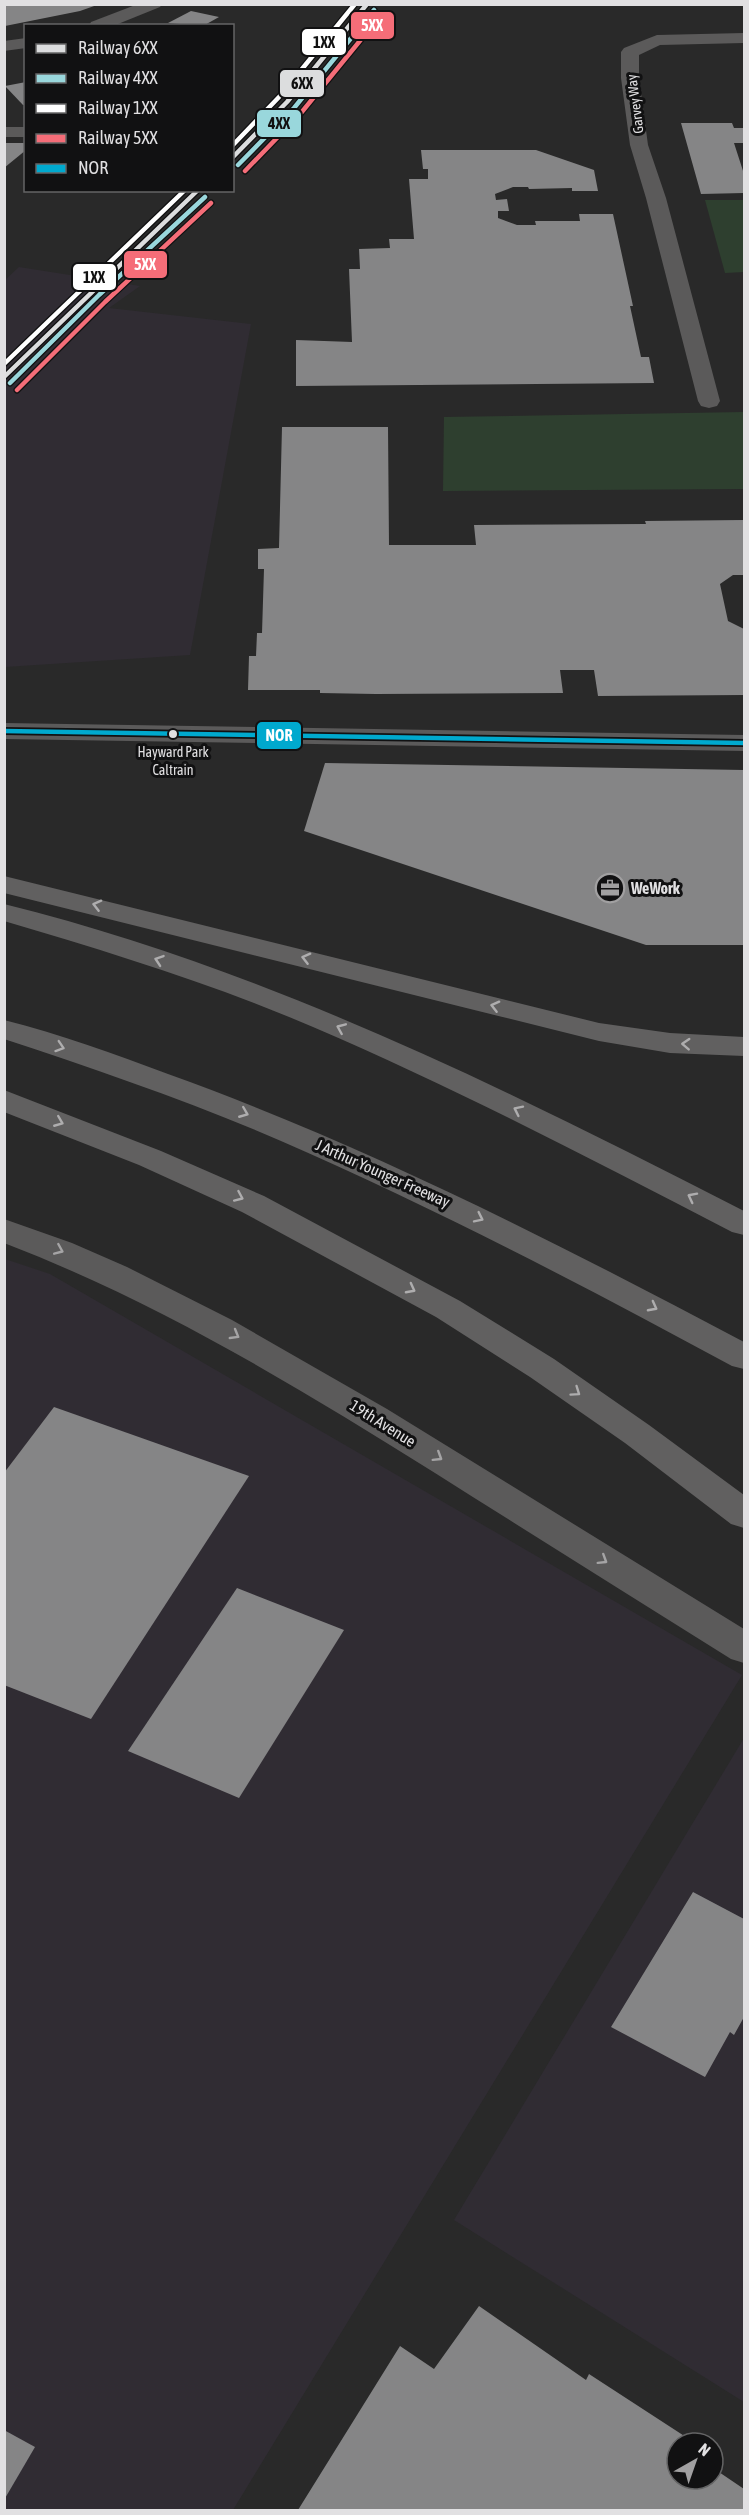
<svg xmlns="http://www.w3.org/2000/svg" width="749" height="2515" font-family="'Asap Condensed',sans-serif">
  <rect width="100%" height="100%" fill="#292929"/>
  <g fill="#302c33">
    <polygon points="19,267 140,286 109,308 251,324 190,655 5,667 4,281"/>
    <polygon points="5,1259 50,1274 742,1675 233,2510 5,2510"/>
    <polygon points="744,1738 744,2402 454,2220"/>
  </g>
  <g fill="#2e3f2f">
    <polygon points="705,200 744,200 744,272 725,273"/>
    <polygon points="744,412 744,489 443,491 444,417"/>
  </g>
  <g fill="#858586">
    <polygon points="5,4 97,4 97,5 80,11 5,26"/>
    <polygon points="191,11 219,17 203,26 168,23"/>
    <polygon points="26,82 26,105 23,105 5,86"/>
    <polygon points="681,123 732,123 734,128 744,128 744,143 734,143 744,174 744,193 701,194"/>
    <polygon points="4,143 26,143 26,150 4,168"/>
    <polygon points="421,150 536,150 594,170 598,191 572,191 572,188 529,189 528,187 513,187 495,194 496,200 507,199 509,211 498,211 498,218 517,225 536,225 535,221 580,221 579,214 613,214 633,306 630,306 641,357 649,357 654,383 296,386 296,340 352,342 349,269 360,269 359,249 390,248 389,239 414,239 409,179 428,179 428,169 423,169"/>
    <polygon points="282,427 388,427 389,545 476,545 474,525 646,524 645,521 744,520 744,575 733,575 720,584 728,621 744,629 744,695 598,696 594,670 560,670 563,693 376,694 320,693 320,690 248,690 249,656 256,656 257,633 262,633 264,569 258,569 258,549 279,548"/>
    <polygon points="325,763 744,770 744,945 646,945 304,831"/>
    <polygon points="54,1407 249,1476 91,1719 4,1685 4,1473"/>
    <polygon points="237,1588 344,1630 239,1798 128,1751"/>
    <polygon points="693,1892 744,1919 744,2017 734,2035 730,2032 705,2077 611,2027"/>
    <polygon points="479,2306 586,2380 589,2374 692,2441 677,2443 677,2479 713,2479 713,2468 744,2489 744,2510 298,2510 400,2346 434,2369"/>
    <polygon points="4,2430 35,2447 4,2500"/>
  </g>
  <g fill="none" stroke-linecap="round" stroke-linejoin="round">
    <g fill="#5b5a5a" fill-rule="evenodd">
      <polygon points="744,33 744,43 660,45 639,55 639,78 648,145 666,198 720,401 717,406 709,408 701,406 698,401 646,198 630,145 621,78 621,52 624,48 657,35"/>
      <rect x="4" y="127" width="22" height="10"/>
      <path d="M4,1219L72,1243L127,1267L232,1320L387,1409L744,1629V1663L731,1659C632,1597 533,1535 435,1473C296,1386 158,1302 4,1243Z"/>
    </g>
    <g fill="#5b5a5a" fill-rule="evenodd">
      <polygon points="138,4 162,4 160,7 113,26 89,26 91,22"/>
      <polygon points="26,38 26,48 4,51 4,41"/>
      <polygon points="4,723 744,735 744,751 4,739"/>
    </g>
    <g fill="#616060" fill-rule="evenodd">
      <polygon points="4,876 599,1023 670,1033 744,1037 744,1056 670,1053 599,1041 4,893"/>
      <path d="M4,904C266,969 506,1089 744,1211V1235L732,1232C594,1161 456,1088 313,1027C213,984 109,952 4,921Z"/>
      <path d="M4,1020C60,1034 114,1054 168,1074C368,1146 557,1243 744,1342V1369L732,1366C584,1286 435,1208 281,1141C191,1102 98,1070 4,1039Z"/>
      <polygon points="4,1090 161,1151 264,1196 460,1301 554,1359 649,1425 744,1495 744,1528 731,1524 625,1443 530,1377 436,1317 242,1212 139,1165 4,1112"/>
    </g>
    <g stroke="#111112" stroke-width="8">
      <polyline id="bus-1" points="4,731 744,743"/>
    </g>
    <use href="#bus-1" stroke="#00a9ce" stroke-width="4.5"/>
    <g stroke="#111112" stroke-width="7">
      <g id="rail-1">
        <polyline points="232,158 287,102 367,4"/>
        <polyline points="4,377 198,190"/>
      </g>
    </g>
    <g stroke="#111112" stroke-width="7">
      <g id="rail-2">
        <polyline points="238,165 294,108 374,10"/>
        <polyline points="10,383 99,295 205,197"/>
      </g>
    </g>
    <g stroke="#111112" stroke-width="7">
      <g id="rail-3">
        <polyline points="232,146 280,96 355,4"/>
        <polyline points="4,364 185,190"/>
      </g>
    </g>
    <g stroke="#111112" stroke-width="7">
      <g id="rail-4">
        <polyline points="245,171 301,113 381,15"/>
        <polyline points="17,390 105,302 211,203"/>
      </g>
    </g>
    <use href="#rail-1" stroke="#dcddde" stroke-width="4.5"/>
    <use href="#rail-2" stroke="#99d7dc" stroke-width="4.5"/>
    <use href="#rail-3" stroke="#fff" stroke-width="4.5"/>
    <use href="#rail-4" stroke="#f56d78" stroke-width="4.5"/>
  </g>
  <defs><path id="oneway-chevron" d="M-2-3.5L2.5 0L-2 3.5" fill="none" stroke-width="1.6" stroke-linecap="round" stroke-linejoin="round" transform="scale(1.5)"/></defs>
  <g stroke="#aeadae">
    <use href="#oneway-chevron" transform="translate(97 905) rotate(-166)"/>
    <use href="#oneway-chevron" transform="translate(306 958) rotate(-166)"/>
    <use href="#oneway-chevron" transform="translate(159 960) rotate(-161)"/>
    <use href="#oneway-chevron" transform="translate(495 1006) rotate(-166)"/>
    <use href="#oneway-chevron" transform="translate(341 1028) rotate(-157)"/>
    <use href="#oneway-chevron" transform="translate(686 1044) rotate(-177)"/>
    <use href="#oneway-chevron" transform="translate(60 1047) rotate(18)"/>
    <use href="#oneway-chevron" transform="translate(518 1110) rotate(-154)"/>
    <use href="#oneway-chevron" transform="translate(244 1113) rotate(22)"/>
    <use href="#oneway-chevron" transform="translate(59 1122) rotate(22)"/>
    <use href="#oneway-chevron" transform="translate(239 1197) rotate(24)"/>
    <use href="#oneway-chevron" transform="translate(692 1197) rotate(-153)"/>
    <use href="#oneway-chevron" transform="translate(479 1218) rotate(26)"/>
    <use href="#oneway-chevron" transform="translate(411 1289) rotate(28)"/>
    <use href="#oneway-chevron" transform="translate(653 1307) rotate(28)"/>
    <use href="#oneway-chevron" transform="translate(576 1392) rotate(35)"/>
  </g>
  <g stroke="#a5a4a5">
    <use href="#oneway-chevron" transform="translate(59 1250) rotate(23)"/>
    <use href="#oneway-chevron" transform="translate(235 1335) rotate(30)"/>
    <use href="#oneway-chevron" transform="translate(438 1457) rotate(32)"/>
    <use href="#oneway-chevron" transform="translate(603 1560) rotate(32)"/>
  </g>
  <defs>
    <g id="office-ring" transform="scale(1.5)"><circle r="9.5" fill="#111112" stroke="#a1a0a1" stroke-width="1.5"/><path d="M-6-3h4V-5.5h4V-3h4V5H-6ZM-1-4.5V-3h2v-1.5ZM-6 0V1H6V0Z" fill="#a1a0a1"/></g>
  </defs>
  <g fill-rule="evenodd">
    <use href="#office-ring" x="610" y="888"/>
  </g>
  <circle fill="#e1e0e2" stroke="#111112" stroke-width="2" cx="173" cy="734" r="5"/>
  <g text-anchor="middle" stroke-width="6" stroke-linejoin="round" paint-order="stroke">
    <g font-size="14" fill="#e1e0e2" stroke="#111112">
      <text transform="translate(635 104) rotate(-97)" y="5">Garvey Way</text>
    </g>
    <g font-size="14" fill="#e1e0e2" stroke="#111112">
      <text x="173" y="757">Hayward Park<tspan x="173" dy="18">Caltrain</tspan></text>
    </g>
    <g font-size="16" font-weight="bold" fill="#e1e0e2" stroke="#111112" text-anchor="start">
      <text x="631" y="894">WeWork</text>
    </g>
    <g font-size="16" fill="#e1e0e2" stroke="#111112">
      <text transform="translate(383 1173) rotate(24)" y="6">J Arthur Younger Freeway</text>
      <text transform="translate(383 1423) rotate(32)" y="6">19th Avenue</text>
    </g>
  </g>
  <g stroke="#111112" stroke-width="2">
    <rect x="350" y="11" width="45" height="29" rx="6" fill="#f56d78"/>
    <rect x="301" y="28" width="46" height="28" rx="6" fill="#fff"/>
    <rect x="279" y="69" width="46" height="29" rx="6" fill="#dcddde"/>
    <rect x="256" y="109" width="46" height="29" rx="6" fill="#99d7dc"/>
    <rect x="123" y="250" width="45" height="29" rx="6" fill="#f56d78"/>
    <rect x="72" y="263" width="45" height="28" rx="6" fill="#fff"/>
    <rect x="256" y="721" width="46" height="29" rx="6" fill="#00a9ce"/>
  </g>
  <g font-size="16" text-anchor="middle" font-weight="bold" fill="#fff">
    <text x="372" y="31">5XX</text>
    <text x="145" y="270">5XX</text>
    <text x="279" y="741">NOR</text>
  </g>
  <g font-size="16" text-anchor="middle" font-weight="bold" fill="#111">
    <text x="324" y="48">1XX</text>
    <text x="302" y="89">6XX</text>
    <text x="279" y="129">4XX</text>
    <text x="94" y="283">1XX</text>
  </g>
  <rect width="749" height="2515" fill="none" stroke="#e1e0e2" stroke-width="12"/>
  <rect x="24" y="24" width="210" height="168" fill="#111112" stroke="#646465" stroke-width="1.5"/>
  <rect x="36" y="44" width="30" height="9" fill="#dcddde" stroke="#646465" stroke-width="1.5"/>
  <text x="78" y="54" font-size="18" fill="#e1e0e2">Railway 6XX</text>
  <rect x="36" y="74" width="30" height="9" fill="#99d7dc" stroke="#646465" stroke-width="1.5"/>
  <text x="78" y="84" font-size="18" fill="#e1e0e2">Railway 4XX</text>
  <rect x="36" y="104" width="30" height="9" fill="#ffffff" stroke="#646465" stroke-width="1.5"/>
  <text x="78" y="114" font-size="18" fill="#e1e0e2">Railway 1XX</text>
  <rect x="36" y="134" width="30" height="9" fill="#f56d78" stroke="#646465" stroke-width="1.5"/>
  <text x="78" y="144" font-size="18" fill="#e1e0e2">Railway 5XX</text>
  <rect x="36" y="164" width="30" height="9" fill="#00a9ce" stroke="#646465" stroke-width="1.5"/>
  <text x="78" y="174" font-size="18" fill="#e1e0e2">NOR</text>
  <g transform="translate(695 2461) rotate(40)"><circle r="28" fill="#111112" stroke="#646465" stroke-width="1.5"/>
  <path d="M0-4.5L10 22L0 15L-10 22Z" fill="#a1a0a1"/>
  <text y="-9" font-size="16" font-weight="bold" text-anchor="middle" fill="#e1e0e2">N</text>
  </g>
</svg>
